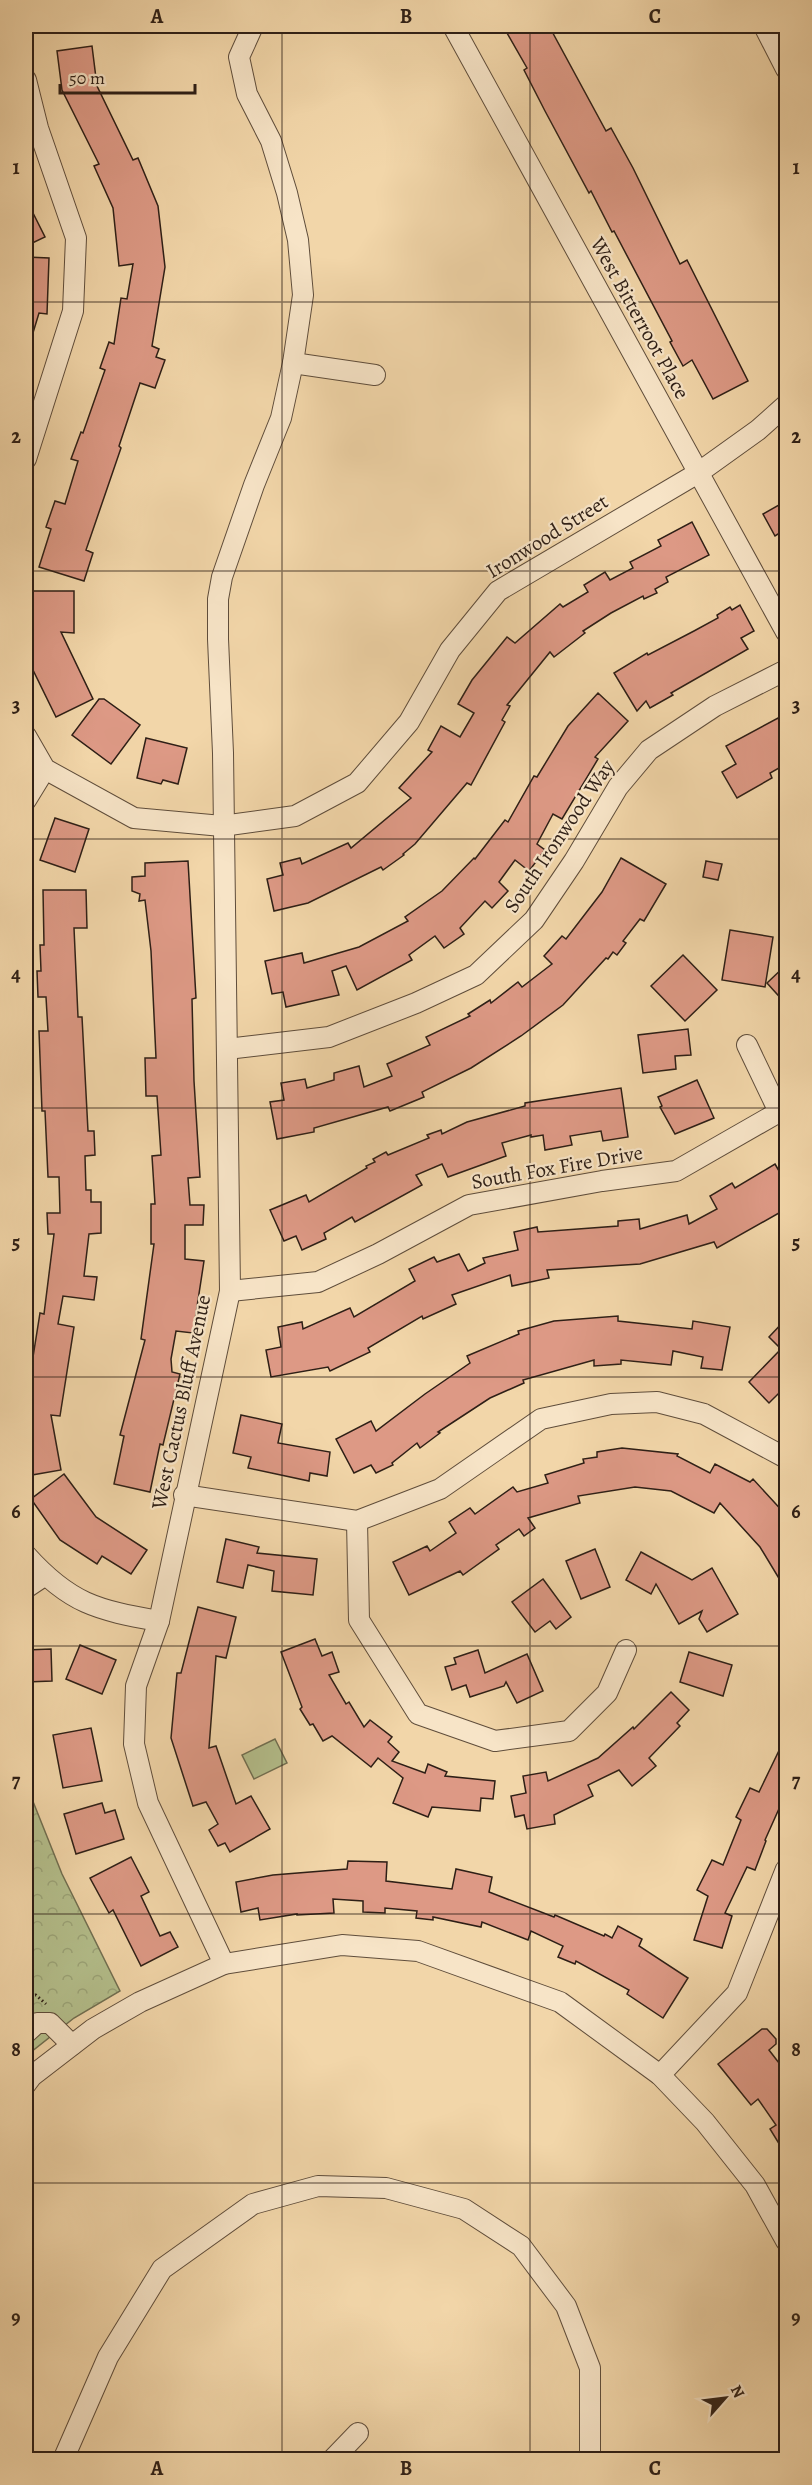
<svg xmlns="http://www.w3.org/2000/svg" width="812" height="2485" font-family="Alegreya,serif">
  <defs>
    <pattern id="park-crowns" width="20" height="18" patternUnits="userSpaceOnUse" patternTransform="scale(1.5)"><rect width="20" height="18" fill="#b4bf8c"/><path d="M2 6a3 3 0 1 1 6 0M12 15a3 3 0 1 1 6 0" fill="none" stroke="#9ba478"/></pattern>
  </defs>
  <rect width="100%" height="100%" fill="#f2d6a9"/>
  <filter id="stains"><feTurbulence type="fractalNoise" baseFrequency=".00333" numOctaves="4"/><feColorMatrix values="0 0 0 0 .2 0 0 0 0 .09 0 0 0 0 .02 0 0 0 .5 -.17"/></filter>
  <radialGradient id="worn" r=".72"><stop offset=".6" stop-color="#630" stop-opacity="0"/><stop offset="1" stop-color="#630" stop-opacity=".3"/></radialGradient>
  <polygon fill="#b4bf8c" stroke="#716f51" stroke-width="1.5" points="275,1739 287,1763 254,1779 242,1755"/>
  <polygon fill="url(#park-crowns)" stroke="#716f51" stroke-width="1.5" points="26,1784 62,1874 120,1991 74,2018 26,2056"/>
  <g fill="#dd9985" stroke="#2e1f16" stroke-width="1.5">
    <polygon points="503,26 549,26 606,131 611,128 633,168 680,264 687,260 748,381 713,399 692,360 683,366 670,342 672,341 614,231 612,232 591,191 589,193 545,111 524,70 527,68"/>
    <polygon points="92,46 97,86 133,160 138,158 158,206 165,267 152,346 159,349 156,357 165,360 155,388 140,383 119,446 121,448 86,550 93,553 84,581 39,567 51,529 46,527 55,501 65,504 78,461 71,459 81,432 83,433 105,370 100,368 109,342 114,344 121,298 127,299 133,264 119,266 113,208 94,166 99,164 62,90 57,51"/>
    <polygon points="26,199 45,237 26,246"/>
    <polygon points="26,257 49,258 47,314 39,313 29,346 26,346"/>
    <polygon points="786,501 786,529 775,536 763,514"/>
    <polygon points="692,522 709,555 666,577 668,582 655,589 657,593 644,599 643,596 611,613 583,631 585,633 554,657 550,652 507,705 510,706 502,720 505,722 471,785 467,783 415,844 403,854 404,855 383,870 381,867 308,903 274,911 267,879 283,875 280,863 300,858 302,864 348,843 351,848 411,798 399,788 432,752 428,750 441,726 460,737 474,713 458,704 472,680 507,637 515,643 560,604 563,607 588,592 584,585 605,572 610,580 633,568 630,562 661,546 658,540"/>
    <polygon points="27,591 74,591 74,633 61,632 93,699 56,717 33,670 33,613 27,613"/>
    <polygon points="740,605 754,631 741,638 748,649 671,693 673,695 650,708 646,701 637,711 614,673 647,653 648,655 694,631 718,618 717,615 730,607 732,610"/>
    <polygon points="598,693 628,721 595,757 598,759 562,819 553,814 537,844 545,850 529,871 515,860 499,882 508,891 492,908 485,901 460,928 464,934 444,948 435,936 409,955 412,960 357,990 346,966 332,971 339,995 286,1007 283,992 272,994 265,961 302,953 304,963 359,947 408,921 405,917 442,891 474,858 475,859 505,820 508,822 534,776 537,777 568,726"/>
    <polygon points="99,699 104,699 140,725 111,764 72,735"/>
    <polygon points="778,718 786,734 786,764 770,773 772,778 737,798 722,772 736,764 726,746"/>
    <polygon points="146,738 187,748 178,784 163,780 161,784 137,778"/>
    <polygon points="55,818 89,829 75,872 40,860"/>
    <polygon points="621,858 666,884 644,921 640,919 623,941 626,943 617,955 613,952 608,959 606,958 563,1005 521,1036 471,1068 422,1092 424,1097 390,1111 388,1107 314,1128 314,1132 277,1139 270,1102 284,1100 281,1083 305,1079 307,1088 334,1080 334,1073 359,1066 364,1087 392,1076 387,1064 430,1045 426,1037 470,1016 468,1014 490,1000 491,1003 518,982 522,987 552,964 544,956 562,936 566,939 602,892"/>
    <polygon points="188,861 196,998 192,999 194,1081 200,1177 188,1178 190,1205 204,1205 203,1225 185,1225 185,1259 204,1261 193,1333 176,1331 171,1359 172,1372 180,1374 163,1445 160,1444 150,1492 114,1484 124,1436 120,1435 145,1340 141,1339 154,1244 151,1244 151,1204 155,1204 152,1156 161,1155 157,1096 146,1096 145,1058 156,1058 151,951 145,900 139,901 140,894 132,891 132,877 145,876 145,863"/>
    <polygon points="706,861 722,864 718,880 703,877"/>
    <polygon points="43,890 86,890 87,928 74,928 78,1017 82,1017 88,1131 94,1131 95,1155 85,1156 86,1190 91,1190 91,1202 101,1202 101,1233 89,1234 84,1276 97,1277 94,1300 63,1296 58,1324 74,1327 60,1416 51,1415 61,1470 26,1476 26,1401 40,1313 44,1314 54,1234 48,1234 47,1213 60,1213 59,1177 48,1177 45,1111 42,1111 39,1031 48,1031 46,997 38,997 37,971 41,971 40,945 44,945"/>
    <polygon points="730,930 773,937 765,987 722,980"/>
    <polygon points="683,955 717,990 685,1021 651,986"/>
    <polygon points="786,965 786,1004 767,983"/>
    <polygon points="688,1029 691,1055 675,1056 676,1069 643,1073 638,1035"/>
    <polygon points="697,1080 714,1118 675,1134 660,1107 662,1106 658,1097"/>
    <polygon points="621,1088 628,1137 603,1141 601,1131 570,1136 572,1145 545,1150 543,1135 531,1137 531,1135 502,1143 506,1156 448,1177 442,1164 416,1175 422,1185 355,1222 352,1217 324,1233 326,1239 302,1250 296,1236 284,1241 270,1210 306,1195 309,1202 367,1168 366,1166 375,1162 373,1159 386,1152 388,1155 429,1138 427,1135 441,1130 442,1134 467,1122 525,1106 525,1103"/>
    <polygon points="775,1164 786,1183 786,1209 717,1248 714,1242 640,1264 547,1270 549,1278 512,1286 510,1275 452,1295 456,1304 423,1319 422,1316 368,1348 370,1352 330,1371 328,1367 271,1377 266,1350 281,1347 278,1327 302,1322 303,1329 350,1308 354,1317 415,1281 409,1269 434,1257 437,1262 459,1254 468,1271 485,1263 483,1258 518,1250 514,1232 537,1227 538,1232 618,1226 618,1221 639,1219 640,1229 687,1215 689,1224 717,1209 710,1196 732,1183 735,1188"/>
    <polygon points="618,1316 618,1321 692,1329 693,1321 730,1327 722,1370 701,1368 703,1357 673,1351 671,1365 621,1360 621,1364 594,1366 594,1360 523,1380 524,1383 490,1398 438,1432 440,1433 420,1448 417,1443 392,1463 393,1465 376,1473 371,1465 354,1473 336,1439 371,1421 376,1431 425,1394 470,1363 467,1356 519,1334 518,1331 554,1321"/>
    <polygon points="786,1319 786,1399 780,1392 769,1403 749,1382 781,1349 769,1337"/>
    <polygon points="241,1415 282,1424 278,1443 330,1452 327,1476 310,1473 309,1481 248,1468 251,1457 233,1453"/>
    <polygon points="622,1448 678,1454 677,1456 710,1473 715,1464 750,1482 753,1479 786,1515 786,1590 760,1547 720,1503 714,1513 671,1491 635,1487 578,1496 580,1503 528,1518 535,1528 524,1536 519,1529 496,1545 499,1549 463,1575 460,1571 409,1595 393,1562 427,1546 430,1551 456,1533 449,1522 470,1508 475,1514 513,1487 517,1492 548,1483 545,1475 584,1463 583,1459 597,1457 597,1452"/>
    <polygon points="64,1474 96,1517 147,1550 131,1574 102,1556 97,1564 60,1540 31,1499"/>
    <polygon points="226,1539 259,1547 257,1553 317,1559 313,1595 272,1591 274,1571 248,1565 243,1588 217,1582"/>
    <polygon points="595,1549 610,1587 581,1599 566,1561"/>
    <polygon points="641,1552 692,1580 712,1568 738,1614 707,1632 699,1619 702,1611 679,1624 656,1584 651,1594 626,1580"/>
    <polygon points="543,1579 571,1617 556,1629 550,1621 535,1632 512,1602"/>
    <polygon points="198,1607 236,1617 226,1658 216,1656 209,1748 216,1746 236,1804 251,1796 270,1829 230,1852 225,1843 218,1846 209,1830 218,1824 206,1802 193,1806 171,1738 177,1673 181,1673"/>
    <polygon points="315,1639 322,1656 332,1652 339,1672 329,1675 346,1704 349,1702 364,1727 370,1720 392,1737 388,1742 399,1752 392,1761 425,1773 428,1764 447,1772 445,1776 495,1781 493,1799 481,1798 480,1811 432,1807 428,1817 393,1803 403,1778 378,1758 371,1767 332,1736 323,1741 313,1724 310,1725 300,1709 302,1707 281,1652"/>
    <polygon points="80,1645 116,1660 102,1694 66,1679"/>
    <polygon points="51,1649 52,1681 26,1682 26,1650"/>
    <polygon points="478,1650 485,1673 527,1654 543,1691 517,1703 506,1682 504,1686 470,1697 466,1685 452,1690 445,1667 456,1664 454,1658"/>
    <polygon points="689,1652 732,1665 723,1696 680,1682"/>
    <polygon points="671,1692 689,1710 677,1723 680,1726 649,1758 656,1766 632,1786 619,1770 588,1785 593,1796 554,1815 555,1824 527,1829 524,1815 515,1817 511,1796 526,1793 523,1776 546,1772 548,1781 598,1758 633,1727 634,1729"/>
    <polygon points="91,1728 102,1781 63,1788 53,1735"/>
    <polygon points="786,1736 786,1793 765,1840 766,1841 755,1870 747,1867 725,1913 732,1916 722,1948 694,1940 708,1896 697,1890 712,1860 723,1865 741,1820 736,1817 750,1788 759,1792"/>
    <polygon points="102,1803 105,1813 115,1810 124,1839 76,1854 64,1814"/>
    <polygon points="131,1857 149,1892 141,1896 160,1936 170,1932 178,1947 141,1966 113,1910 109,1913 90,1878"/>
    <polygon points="348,1861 387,1862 386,1881 452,1889 456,1869 492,1877 489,1892 554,1917 555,1915 604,1936 605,1934 612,1938 618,1926 642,1939 639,1946 688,1978 663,2018 627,1994 629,1990 576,1961 575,1964 558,1957 563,1946 531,1931 528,1940 482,1922 481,1927 433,1917 433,1920 416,1918 417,1911 385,1908 385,1913 363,1912 363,1901 333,1899 334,1913 297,1915 297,1914 260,1920 258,1908 241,1912 236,1882 273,1875 347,1869"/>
    <polygon points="762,2029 767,2029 776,2039 776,2044 769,2050 786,2072 786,2155 770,2129 776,2125 758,2099 751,2105 718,2064"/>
  </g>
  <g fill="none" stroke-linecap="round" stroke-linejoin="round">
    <g stroke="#5f4d3b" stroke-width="22">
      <g id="minor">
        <polyline points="453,26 786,632"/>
        <polyline points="764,26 786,69"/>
        <polyline points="26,80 38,128 76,238 73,311 26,459"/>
        <polyline points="293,363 375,375"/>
        <polyline points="26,736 45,769 134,818 222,826 295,816 357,783 409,722 450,650 498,591 698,473 758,430 786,405"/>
        <polyline points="26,800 45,769"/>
        <polyline points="747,1045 779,1112"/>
        <polyline points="227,1049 329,1037 416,1003 476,975 534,920 574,861 618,787 649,750 715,706 786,670"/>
        <polyline points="230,1291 318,1282 378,1254 469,1205 602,1181 676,1171 779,1112 786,1111"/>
        <polyline points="184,1495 357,1521 440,1489 541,1419 611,1404 657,1402 704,1414 786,1458"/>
        <polyline points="357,1521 359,1620 418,1714 495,1741 569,1731 607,1693 626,1650"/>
        <path d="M26,1555C70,1604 97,1610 159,1621"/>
        <polyline points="26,1588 44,1576"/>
        <polyline points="224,1964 148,1803 134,1744 136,1686 159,1621 230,1291 223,753 218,639 218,599 222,577 254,485 281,418 293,363 303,295 298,240 287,193 271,141 247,94 239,57 253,26"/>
        <polyline points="26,2033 37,2023 50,2023 72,2045"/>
        <polyline points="660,2075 737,1993 786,1869"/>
        <polyline points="26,2084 32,2076 93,2029 140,2002 224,1964 342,1945 418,1951 560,2002 660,2075 705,2122 755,2185 786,2241"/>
        <polyline points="63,2460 108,2357 162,2269 253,2204 318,2186 386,2188 464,2209 521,2246 566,2306 590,2368 590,2460"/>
        <polyline points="332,2460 358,2433"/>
      </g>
    </g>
    <polyline stroke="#2e1f16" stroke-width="3" stroke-dasharray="1.5 3" stroke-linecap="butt" points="26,1996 36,1995 46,2004"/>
    <use href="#minor" stroke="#f7e4c7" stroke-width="20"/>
  </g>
  <path fill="none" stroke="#2e1f16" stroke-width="1.5" stroke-opacity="0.55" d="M282,26V2460M530,26V2460M26,302H786M26,571H786M26,839H786M26,1108H786M26,1377H786M26,1646H786M26,1914H786M26,2183H786"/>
  <g text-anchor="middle" stroke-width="4.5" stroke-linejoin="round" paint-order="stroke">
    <g font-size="21" fill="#2e1f16" stroke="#f7e4c7">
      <text transform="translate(640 318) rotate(61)" y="7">West Bitterroot Place</text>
      <text transform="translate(547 536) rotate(-32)" y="7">Ironwood Street</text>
      <text transform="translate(559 836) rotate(-56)" y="7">South Ironwood Way</text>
      <text transform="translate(557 1167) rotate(-10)" y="7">South Fox Fire Drive</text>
      <text transform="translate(181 1402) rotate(-78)" y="7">West Cactus Bluff Avenue</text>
    </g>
  </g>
  <rect width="812" height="2485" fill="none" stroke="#f2d6a9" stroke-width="66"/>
  <g transform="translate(725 2398) rotate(62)" stroke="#f7e4c7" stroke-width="4.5" paint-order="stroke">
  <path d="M0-4.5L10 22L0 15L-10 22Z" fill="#2e1f16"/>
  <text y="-9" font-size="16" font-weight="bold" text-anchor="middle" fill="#2e1f16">N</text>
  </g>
  <path d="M60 84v9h135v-9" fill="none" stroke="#2e1f16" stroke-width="3"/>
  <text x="69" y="84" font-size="18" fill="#2e1f16" stroke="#f7e4c7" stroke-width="4.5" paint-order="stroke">50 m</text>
  <rect x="33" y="33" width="746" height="2419" fill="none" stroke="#2e1f16" stroke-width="2"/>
  <g font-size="20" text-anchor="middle" font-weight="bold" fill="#2e1f16">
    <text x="157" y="23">A</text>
    <text x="406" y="23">B</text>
    <text x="655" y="23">C</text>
    <text x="16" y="174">1</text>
    <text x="796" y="174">1</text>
    <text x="16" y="443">2</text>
    <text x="796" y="443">2</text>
    <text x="16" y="712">3</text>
    <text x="796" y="712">3</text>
    <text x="16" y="981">4</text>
    <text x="796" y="981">4</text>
    <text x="16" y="1249">5</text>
    <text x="796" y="1249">5</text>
    <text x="16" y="1518">6</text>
    <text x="796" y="1518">6</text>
    <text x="16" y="1787">7</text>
    <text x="796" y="1787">7</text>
    <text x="16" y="2056">8</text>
    <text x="796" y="2056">8</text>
    <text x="16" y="2324">9</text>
    <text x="796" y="2324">9</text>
    <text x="157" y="2475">A</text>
    <text x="406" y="2475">B</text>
    <text x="655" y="2475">C</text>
  </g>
  <rect width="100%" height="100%" filter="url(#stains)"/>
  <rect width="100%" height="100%" fill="url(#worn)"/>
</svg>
